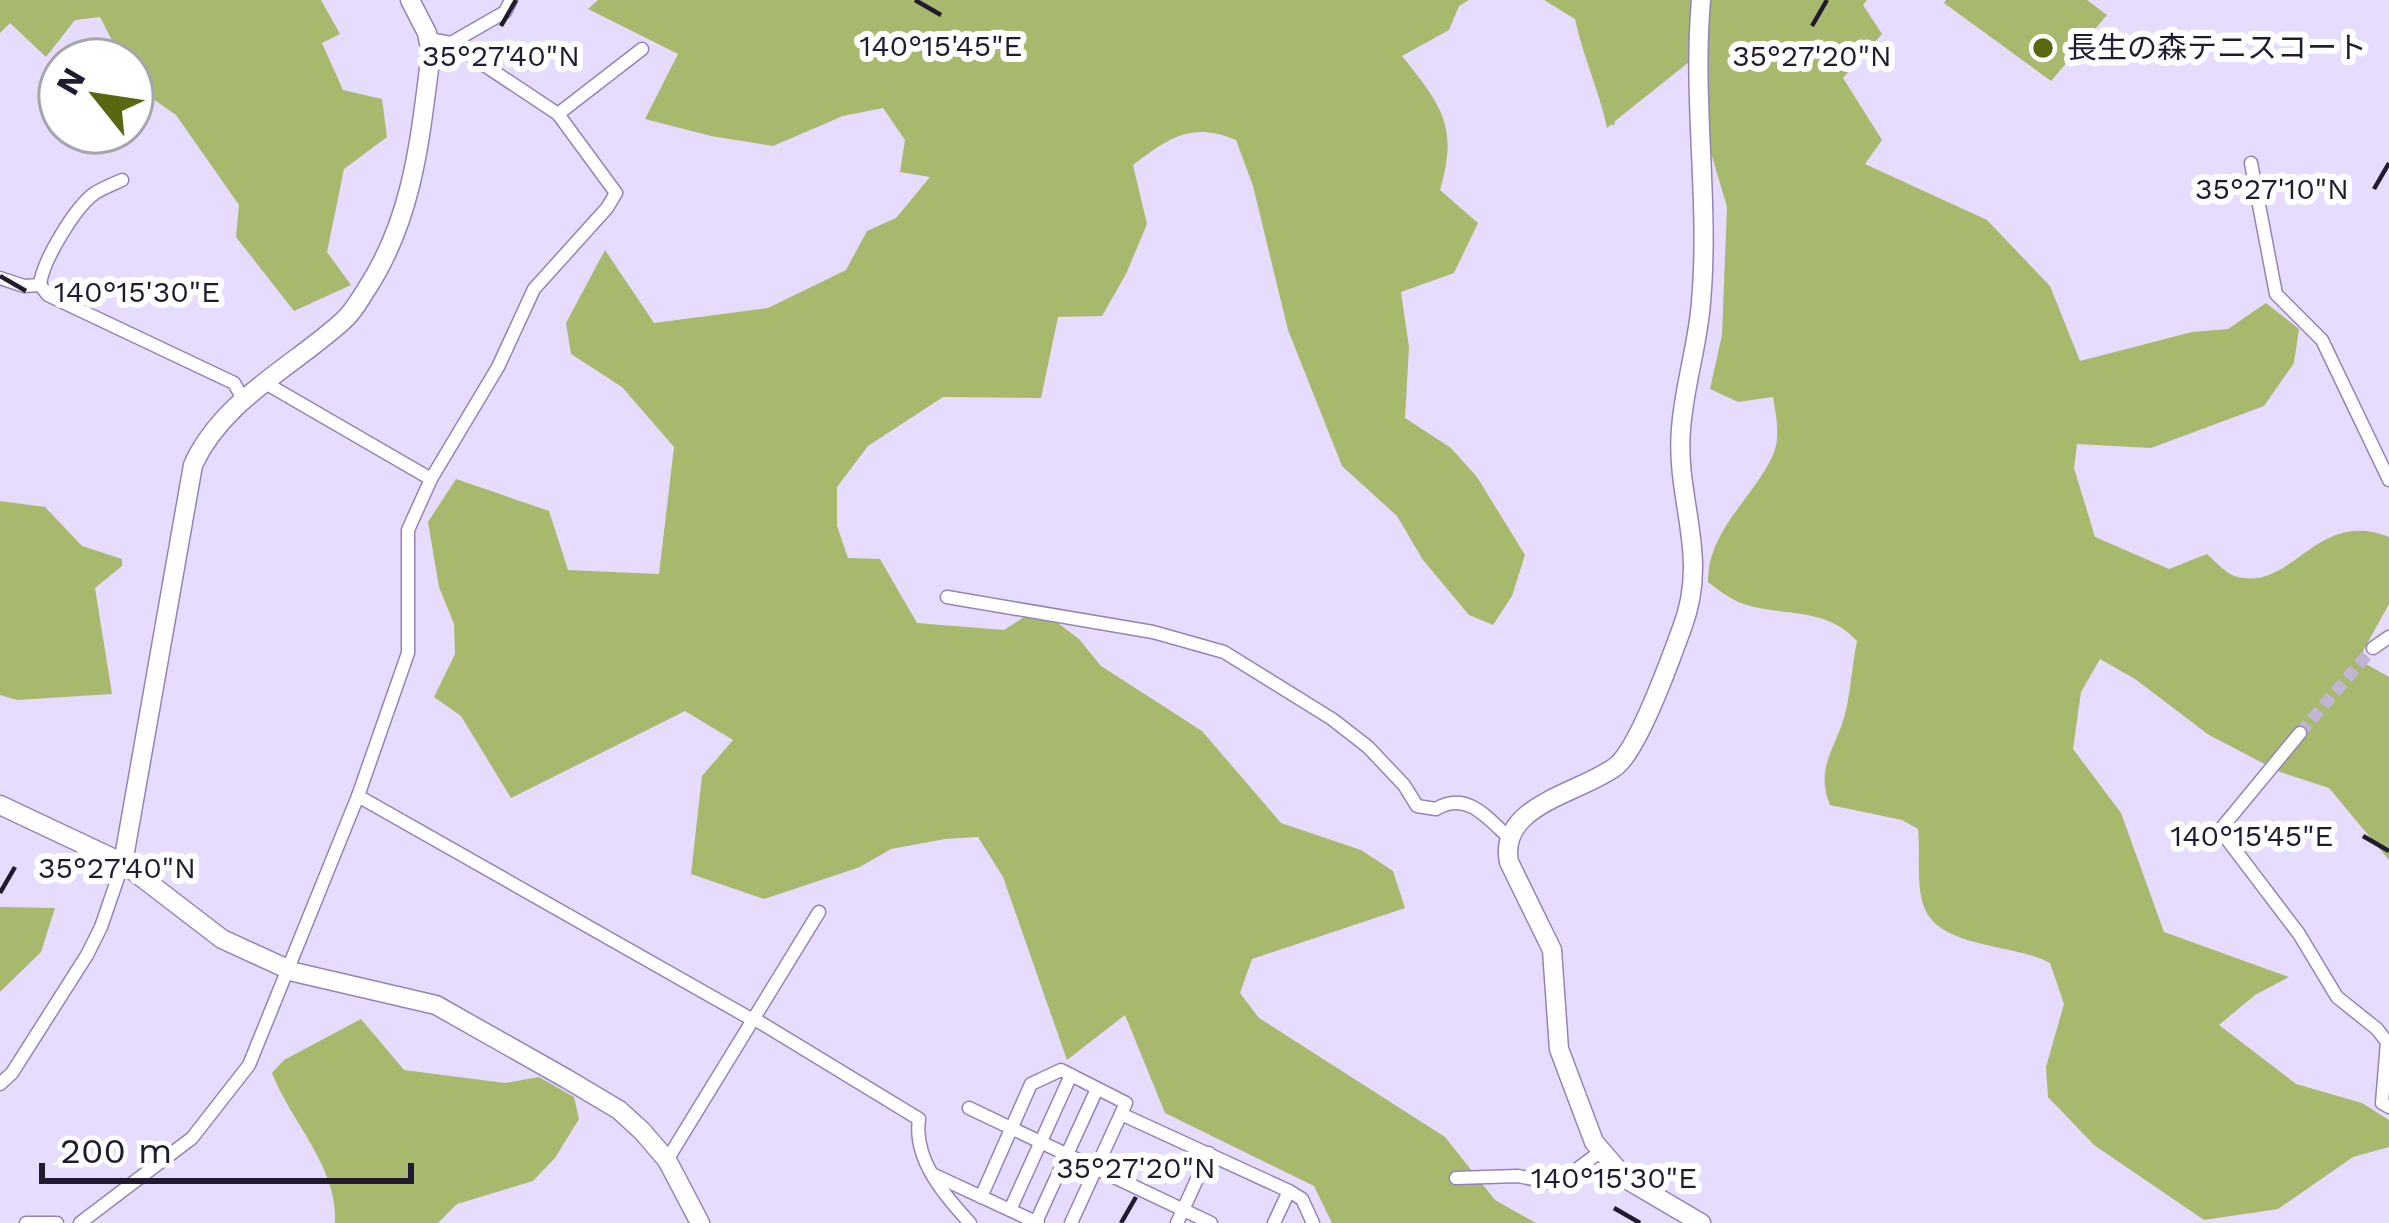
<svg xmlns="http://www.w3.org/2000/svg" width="2389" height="1223" font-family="'Work Sans','Noto Sans JP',sans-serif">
  <rect width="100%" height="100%" fill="#e7dcfd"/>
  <g fill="#a6b96d">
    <polygon points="0,0 321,0 340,34 322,43 343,90 382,99 387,137 344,169 327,252 351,285 294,311 236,237 239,205 176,115 136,87 132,60 122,60 100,17 75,20 46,57 10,23 0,33"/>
    <path d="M598,0H1469L1459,6L1449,30L1402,56C1441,105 1459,126 1440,190L1478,223L1454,273L1401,292L1409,347L1405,418L1451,448L1477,477L1525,555L1512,596L1493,625L1469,615L1423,560L1397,516L1342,466L1288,330L1253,186L1236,140C1192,121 1168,138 1133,165L1147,224L1126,274L1102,316L1058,317L1041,398L943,397L868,446L837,487V526L848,558L880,559L917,623L1004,630L1038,608L1079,639L1101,666L1202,731L1281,823L1361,850L1393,871L1405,908L1252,959L1240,993L1259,1018L1445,1137L1495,1200L1536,1223H1332L1314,1186L1165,1113L1125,1015L1067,1060L1003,877L978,837L945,839L891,849L860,867L764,899L691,874L702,776L733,740L685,711L511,798L461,716L434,697L455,654L454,624L439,587L428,522L456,479L549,511L568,570L659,574L674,447L622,387L571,354L566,323L605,250L654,323L768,308L846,270L867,231L896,218L930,177L900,172L905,140L883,108L843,116L773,146L711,136L645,119L678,54L588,9Z"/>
    <path d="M1544,0H1867L1863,5L1882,34L1843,78L1882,140L1865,164L1987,220L2050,286L2080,361L2192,332L2228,329L2266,303L2299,329L2294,363L2264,406L2151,448L2077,444L2074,468L2095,537L2169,569L2207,554C2216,562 2227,575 2238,577C2294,590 2317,508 2389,537V604L2363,651L2366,664L2389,677V860L2329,788L2280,772L2209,735L2135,679L2100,659L2081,692L2073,749L2121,813L2164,932L2289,977L2255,995L2219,1025L2296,1084L2362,1103L2389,1120V1147L2353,1157L2278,1209L2204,1220L2094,1145L2048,1097L2046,1067L2064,1004L2050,963C2018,945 1949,948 1928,915C1914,893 1921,854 1918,829L1902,820L1830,805C1814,765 1838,747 1846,710C1851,688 1852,664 1857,641C1827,608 1790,616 1750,606C1734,602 1721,592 1708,582C1708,530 1752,500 1773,455C1781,437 1776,415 1773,397L1738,402L1710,389L1722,335L1727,207L1698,109L1689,62L1615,121L1614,126L1612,124L1607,128C1599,90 1583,57 1575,19Z"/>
    <polygon points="1946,0 2087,0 2107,15 2051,81 1944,3"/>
    <polygon points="0,501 45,507 82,546 122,559 122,566 95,588 112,694 17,700 0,695"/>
    <polygon points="0,907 55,908 41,952 0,992"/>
    <path d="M361,1019L404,1070L505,1083L539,1077L574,1097L579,1119L555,1158L533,1181L457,1204L438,1223H335C338,1167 292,1124 272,1073L284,1060Z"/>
  </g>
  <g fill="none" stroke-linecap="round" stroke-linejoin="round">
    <polyline stroke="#c0b5d4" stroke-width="12" stroke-dasharray="12 6" stroke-linecap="butt" points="2300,733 2373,648"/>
    <g stroke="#9583b6" stroke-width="15">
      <g id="street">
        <polyline points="451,43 505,12 511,0"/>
        <polyline points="558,114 642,49"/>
        <polyline points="2251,163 2276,294 2322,340 2389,480"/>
        <path d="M122,180C113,184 103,188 95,193C75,207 42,262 40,285L48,295L234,383L243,399"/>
        <polyline points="0,278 24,286 40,285"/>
        <polyline points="267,384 431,479"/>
        <path d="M947,597L1153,632L1224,652L1332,719L1368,747L1404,785L1417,806L1436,809C1466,791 1486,816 1508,837"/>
        <polyline points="2373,648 2389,637"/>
        <polyline points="2300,733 2220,830 2299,934 2337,997 2377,1029 2387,1042 2382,1103 2389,1107"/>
        <polyline points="358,796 753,1020"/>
        <path d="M753,1018L919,1119C913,1159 944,1195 970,1223"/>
        <polyline points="0,1084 12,1073 87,955 101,927 123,863"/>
        <polyline points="969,1108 1211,1223"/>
        <polyline points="1121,1114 1289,1191 1302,1199 1313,1223"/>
        <polyline points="667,1160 819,912"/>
        <polyline points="932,1174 1038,1223"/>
        <polyline points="1456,1178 1518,1176 1557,1184 1600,1152"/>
        <polyline points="981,1197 1031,1084 1061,1070 1126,1103 1071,1223"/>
        <polyline points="1010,1210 1071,1075"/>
        <polyline points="1036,1222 1097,1089"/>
        <polyline points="26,1223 57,1223"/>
        <polyline points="80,1223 192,1138 249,1065 358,796 408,653 408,530 431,479 498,367 534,289 607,208 616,193 558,114 451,43 429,39"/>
        <polyline points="1177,1223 1209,1153"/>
        <polyline points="1274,1223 1289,1191"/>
      </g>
    </g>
    <g stroke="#9583b6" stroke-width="21">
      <g id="secondary">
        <path d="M1701,0C1692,102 1710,202 1701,302C1698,345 1684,386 1681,429C1675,500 1710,555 1682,628C1671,658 1638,751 1615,767C1578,794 1498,805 1509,862L1552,950L1559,1049L1594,1142L1626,1179L1701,1223"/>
        <polyline points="0,805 123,863 222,939 294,972 436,1005 567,1079 619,1110 642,1131 667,1160 700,1223"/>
        <path d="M123,863L193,465C223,399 293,367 344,320C353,312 359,301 366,290C414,217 420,137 431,53L427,33L410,0"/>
      </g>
    </g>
    <use href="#street" stroke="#fff" stroke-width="12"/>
    <use href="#secondary" stroke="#fff" stroke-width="18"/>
  </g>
  <path fill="none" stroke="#221b2f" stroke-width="4.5" d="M915,0L941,15M501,26L516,0M1812,26L1827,0M2374,189L2389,163M0,276L26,291M2363,836L2389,851M0,893L15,867M1614,1208L1640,1223M1121,1223L1136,1197"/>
  <circle fill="#576811" stroke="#fff" stroke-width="4.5" cx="2043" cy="48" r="12"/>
  <g text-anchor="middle" stroke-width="12" stroke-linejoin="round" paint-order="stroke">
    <g font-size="30" fill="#221b2f" stroke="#fff" text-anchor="start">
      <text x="2067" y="58">長生の森テニスコート</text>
    </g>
  </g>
  <g font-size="30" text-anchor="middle" fill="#221b2f" stroke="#fff" stroke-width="12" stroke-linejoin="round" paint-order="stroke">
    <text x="941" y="56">140°15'45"E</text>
    <text x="501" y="66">35°27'40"N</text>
    <text x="1812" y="66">35°27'20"N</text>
    <text x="2272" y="199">35°27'10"N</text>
    <text x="137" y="302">140°15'30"E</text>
    <text x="2252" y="846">140°15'45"E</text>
    <text x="117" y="878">35°27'40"N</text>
    <text x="1136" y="1178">35°27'20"N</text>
    <text x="1614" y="1188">140°15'30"E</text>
  </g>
  <g transform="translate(96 96) rotate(300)"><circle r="57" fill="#ffffff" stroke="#a7a4ac" stroke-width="3"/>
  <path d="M0-9L21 45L0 30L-21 45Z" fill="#576811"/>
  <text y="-18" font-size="33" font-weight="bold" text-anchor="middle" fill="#221b2f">N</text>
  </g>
  <path d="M42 1163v18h369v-18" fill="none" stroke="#221b2f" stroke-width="6"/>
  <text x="60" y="1163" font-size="36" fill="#221b2f" stroke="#ffffff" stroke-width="9" paint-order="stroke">200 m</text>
</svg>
